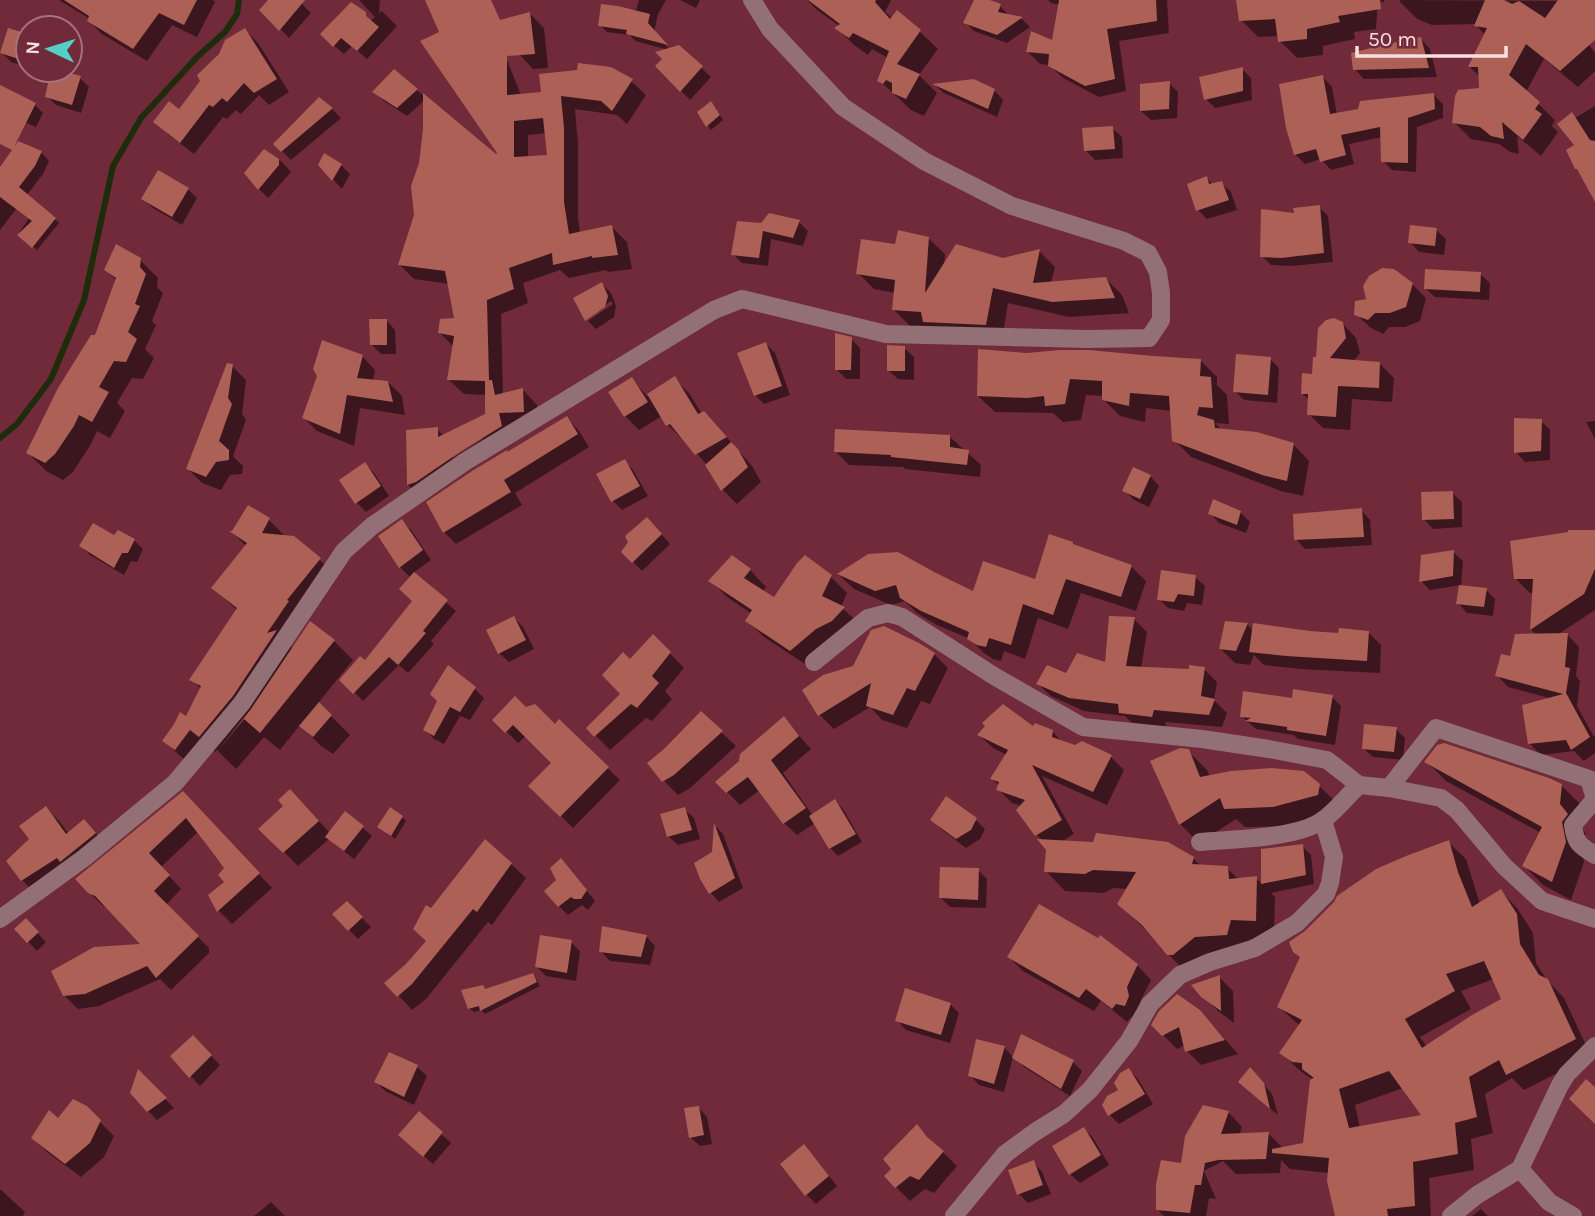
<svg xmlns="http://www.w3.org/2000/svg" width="1595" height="1216" font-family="Karla,sans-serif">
  <rect width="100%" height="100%" fill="#702a3a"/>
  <g fill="#0007" fill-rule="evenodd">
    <polygon points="59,0 213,0 215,2 197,37 172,25 147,61 102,34 89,21 90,19"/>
    <polygon points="271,0 298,0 311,13 289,38 262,10"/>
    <polygon points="359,0 380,0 379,13 382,11 397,26 367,59 352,46 344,54 331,43 332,24 348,40 375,17"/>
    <path d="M427,0H483L521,95L631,81L646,95L627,124L617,115L575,109L578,144V218L580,233L612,227L627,242L632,269L608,272L606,270L569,278L560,270L523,283L528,303L501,314L503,395L523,390L537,405V427L474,466L431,496L423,499L408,485V432L437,429L444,436L487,415V395L464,394L449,380L454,347L440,333L456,320L449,284L414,279L400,265L416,216L424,129L425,100L407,116L384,101L375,92L394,71L496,156L499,153ZM547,133L549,156L528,158V135ZM482,438L483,439L453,458L451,455Z"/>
    <polygon points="639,0 666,0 658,14 654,32 670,50 679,47 711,77 690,100 657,66 669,50 635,41 630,35 607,32 600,25 602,6 636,10"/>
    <polygon points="680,0 700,0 696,8"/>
    <polygon points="807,0 891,0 885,12 893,19 920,32 938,49 919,75 937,93 924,116 911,110 879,80 888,58 872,49 868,55 854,45 837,28 839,26 816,9"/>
    <polygon points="976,0 986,0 1000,6 1009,16 1022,19 1030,27 1007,43 974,31 965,22"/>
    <polygon points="1048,0 1167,0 1169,33 1119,41 1126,91 1099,97 1063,78 1049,65 1040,64 1028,52 1053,43 1060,5 1051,3"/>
    <polygon points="1238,0 1384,0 1384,2 1378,1 1376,29 1354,32 1355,39 1323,46 1323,55 1297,58 1280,41 1279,36 1258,37 1241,20"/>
    <polygon points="1400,0 1595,1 1595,30 1583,36 1595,53 1595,71 1578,87 1544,59 1526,92 1555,120 1552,126 1558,132 1541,156 1517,136 1519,154 1510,152 1499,144 1471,139 1454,122 1481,89 1480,77 1470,67 1485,35 1476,25 1477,24 1432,25 1417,19 1400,2"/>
    <polygon points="530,14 544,28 548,68 533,69 519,54"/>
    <polygon points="245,30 258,43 289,92 269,105 259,95 241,114 236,110 227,119 223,117 194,154 169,135 156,122 179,111"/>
    <polygon points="28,36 28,67 11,62 2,53"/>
    <polygon points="1421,39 1430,49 1437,77 1364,79 1355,69"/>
    <polygon points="1242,69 1251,78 1252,100 1215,108 1206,99"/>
    <polygon points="1323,77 1332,87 1337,115 1434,95 1443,104 1443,118 1417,127 1416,172 1392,170 1383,161 1382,137 1349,144 1354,164 1331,170 1321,159 1305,164 1296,155"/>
    <polygon points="80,78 89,87 81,113 56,105 47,96"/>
    <polygon points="1169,83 1178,92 1177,118 1151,120 1141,111"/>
    <polygon points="0,86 35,105 43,113 36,127 0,111"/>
    <polygon points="936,86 994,90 1003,100 997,117 944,93"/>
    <polygon points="1595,106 1595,199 1576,146 1575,118"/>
    <polygon points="715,107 723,120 711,130 699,112"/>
    <polygon points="332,109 341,118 291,160 275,144"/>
    <polygon points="1112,128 1122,137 1123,158 1095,160 1086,151"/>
    <polygon points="265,151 282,162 291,172 268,198 259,189"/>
    <polygon points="41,152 49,161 43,174 0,230 0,170"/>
    <polygon points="320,165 341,165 350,174 342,189"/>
    <polygon points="1207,178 1213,185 1221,183 1231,192 1237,210 1207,219 1198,210"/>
    <polygon points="188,189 197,198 182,225 153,208 143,199"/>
    <polygon points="38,205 59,223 37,250 19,233"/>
    <polygon points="1319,207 1328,216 1333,262 1291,266 1271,265 1262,256 1296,216"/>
    <polygon points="799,222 808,231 803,246 771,239 768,266 742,263 733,254 762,225"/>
    <polygon points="1436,230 1446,239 1444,255 1419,252 1410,242"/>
    <polygon points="928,238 945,254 944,267 1003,260 1039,251 1055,267 1051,283 1106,279 1122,295 1129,313 1069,317 1008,303 1002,340 931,327 910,326 894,310 895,293 874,289 858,273 897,246"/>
    <polygon points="140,260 158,278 157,287 163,293 152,321 156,325 145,349 154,358 143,379 132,378 117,403 125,411 110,438 97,431 91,444 73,472 63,480 46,471 28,453 96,337 117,281 106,270"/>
    <polygon points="1480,274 1490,283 1489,300 1435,297 1425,288"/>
    <polygon points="602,284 611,293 616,306 614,317 596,329 588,321 613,304 611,301 587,318 587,320 575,298"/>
    <polygon points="1412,284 1426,298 1420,321 1405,327 1389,327 1383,334 1371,328 1356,314"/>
    <polygon points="386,320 395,330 396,354 381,354 372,345"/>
    <polygon points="1342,323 1356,338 1360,353 1353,362 1379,363 1394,378 1392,402 1352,399 1350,430 1323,428 1309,414 1309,400 1302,393"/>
    <polygon points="851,339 860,348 860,379 846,379 837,370"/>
    <polygon points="766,344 775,353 790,395 764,404 755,395"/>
    <polygon points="904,348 914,357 914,380 898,379 888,370"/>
    <polygon points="980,351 1200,360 1217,377 1217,385 1227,395 1229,424 1215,423 1222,430 1293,444 1309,461 1303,496 1281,491 1191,457 1174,440 1172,411 1146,408 1145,422 1120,416 1103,399 1103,396 1086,395 1081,420 1063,422 1053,413 995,412 978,396"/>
    <polygon points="362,356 375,370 373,381 388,382 402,396 405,415 360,408 354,446 317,431 304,418"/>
    <polygon points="1270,359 1279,368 1277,403 1244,400 1235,391"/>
    <polygon points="232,366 246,380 242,414 246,420 233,456 243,466 242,474 230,475 221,490 202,483 188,469"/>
    <polygon points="631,379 647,396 675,379 689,393 702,414 718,427 752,466 761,482 737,504 723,490 708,466 683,438 682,439 668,425 662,416 639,430 625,416"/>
    <polygon points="567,418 579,431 589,447 515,493 522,505 456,544 444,532 508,454"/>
    <polygon points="1541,421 1550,430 1550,460 1525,462 1516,452"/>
    <polygon points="1595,421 1595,439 1586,422"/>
    <polygon points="950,437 981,465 980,477 905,469 903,467 849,465 836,452"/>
    <polygon points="624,461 633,470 648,496 622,510 613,501"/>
    <polygon points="364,464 374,473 389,496 366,512 357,503 341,480"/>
    <polygon points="1150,476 1159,486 1149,507 1134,500 1124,490"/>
    <polygon points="1452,493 1462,502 1462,527 1433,529 1424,519"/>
    <polygon points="1361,510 1370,520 1372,545 1305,549 1296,539"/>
    <polygon points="1240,512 1250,522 1246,533 1219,523 1210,513"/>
    <polygon points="269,520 286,537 293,537 320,560 336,576 287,643 294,649 334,641 353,660 318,703 350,735 333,754 320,745 300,725 280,750 264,737 236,769 217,750 215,752 207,745 192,765 180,756 164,740 186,719 201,689 192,679 237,610 213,588 247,547 233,533"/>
    <polygon points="402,521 411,530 431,560 413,573 456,611 431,641 434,644 408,673 399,665 363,701 342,680 366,663 414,601 411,578 400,567 380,537"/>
    <polygon points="656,528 670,544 642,571 623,551"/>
    <polygon points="1595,532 1595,610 1557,635 1568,635 1579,647 1576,676 1580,681 1577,706 1594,737 1595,735 1595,753 1584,761 1574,751 1541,755 1529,743 1553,699 1508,687 1497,675 1512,658 1537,635 1531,630 1534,593 1530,593 1516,579"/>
    <polygon points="134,540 143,549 137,562 131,561 124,575 90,555 81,546"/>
    <polygon points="1076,547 1131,566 1146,581 1136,611 1081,593 1068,629 1038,618 1025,659 1004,651 1001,661 993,659 984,653 970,639 937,625 917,613 905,601 891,605 854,589 839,575 974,593 1036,581"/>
    <polygon points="1453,552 1463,561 1461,587 1486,590 1495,599 1493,616 1467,613 1458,603 1461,585 1430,590 1421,581"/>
    <polygon points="732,557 750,570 766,587 762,592 774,600 830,576 847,593 841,607 861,625 808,666 764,637 747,621 752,614 727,597 710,580"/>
    <polygon points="1195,577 1205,586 1202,605 1187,603 1184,611 1168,608 1159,599"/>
    <polygon points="514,618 523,627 534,649 509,662 499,653"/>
    <polygon points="1134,619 1147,632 1141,669 1190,671 1204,669 1217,682 1214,700 1227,713 1222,727 1166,722 1165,729 1134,725 1125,716 1084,711 1051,696 1038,684 1106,664"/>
    <polygon points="1247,624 1253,631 1340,635 1368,632 1381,645 1380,673 1300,669 1264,665 1254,655 1250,665 1235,663 1221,649"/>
    <polygon points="653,636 684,668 665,691 672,699 652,721 646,718 610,750 588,728 622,694 630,662"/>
    <polygon points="934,654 948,668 930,704 921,701 907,728 882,720 870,707 834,729 820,715 805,691"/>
    <polygon points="475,689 484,698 470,720 460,716 444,744 434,739 425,729 439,701"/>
    <polygon points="1332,697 1341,706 1335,745 1298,739 1294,735 1256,729 1242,717 1293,700"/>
    <polygon points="526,709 555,726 559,722 620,780 573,828 531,786 553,763 526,736 518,743 495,720"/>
    <polygon points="701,713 736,746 689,789 678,795 664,781 665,750"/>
    <polygon points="784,719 811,749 783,773 813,816 835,801 843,809 862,842 838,856 830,848 815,823 797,835 784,823 760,790 740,805 717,782"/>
    <polygon points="1033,728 1052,731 1063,743 1110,756 1124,770 1107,805 1042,776 1074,834 1061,842 1193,858 1201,866 1227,868 1239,880 1256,878 1263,885 1263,850 1302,846 1311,855 1314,884 1271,893 1275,897 1274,940 1250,939 1246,953 1190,976 1171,957 1154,936 1138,923 1119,904 1128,889 1113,888 1104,893 1065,891 1046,871 1048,850 1043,841 1036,834 1022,806 1012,803 998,789 1000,786 992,779 1007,755 993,748 979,735"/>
    <polygon points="1396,729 1405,738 1403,760 1373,757 1363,748"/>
    <polygon points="1188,751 1207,770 1210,777 1318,785 1338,804 1293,826 1245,827 1236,819 1199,843 1180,824 1153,762"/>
    <polygon points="1427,762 1561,785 1581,805 1578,824 1586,834 1580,842 1584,862 1571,900 1543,885 1524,866 1541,833 1446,781"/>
    <polygon points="304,805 330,833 362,827 372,836 354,859 329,839 298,866 275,843 285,806"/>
    <polygon points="196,807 272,888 232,924 219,911 211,896 226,882 226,869 199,831 161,867 181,889 166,905 209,948 209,953 171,990 160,979 99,1006 78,1009 64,995 144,945 109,908 103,906 89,892"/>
    <polygon points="46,808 59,821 69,834 84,821 109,847 36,894 22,880 32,839"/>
    <polygon points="684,809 694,818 700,839 678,845 668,836"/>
    <polygon points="402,817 406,821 395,839 379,827"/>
    <polygon points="932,819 976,820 985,829 980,839 966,848 941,829"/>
    <polygon points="716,827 723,834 743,888 719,902 710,892"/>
    <path d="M1449,843L1466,859L1480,904L1501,891L1517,908L1533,933L1536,963L1547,980L1564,998L1591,1056L1524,1090L1512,1078L1485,1094L1493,1133L1471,1139L1474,1170L1429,1178L1431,1216H1337L1329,1173L1290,1169L1281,1160L1280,1173L1236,1174L1223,1161L1204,1171L1216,1199L1209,1198L1206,1216H1164L1157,1209L1182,1165L1228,1112L1242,1127L1239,1135L1268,1133L1283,1148L1304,1144L1316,1078H1310L1298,1069L1281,1053L1300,1026L1279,1007ZM1494,979L1503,1000L1427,1047L1420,1037L1471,1009L1461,991ZM1403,1088L1424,1116L1360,1128L1355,1105Z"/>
    <polygon points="511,864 526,878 492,925 488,922 426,999 412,1010 398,995 407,966 428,941 431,911"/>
    <polygon points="570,870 595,901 588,910 582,905 568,915 559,906"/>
    <polygon points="978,870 987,879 986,908 950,907 940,897"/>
    <polygon points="347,903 371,927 358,939 334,914"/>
    <polygon points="26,921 46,942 37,951 16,929"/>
    <polygon points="646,936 655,946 650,965 610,961 601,951"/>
    <polygon points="571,942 580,951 576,981 546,976 537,967"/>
    <polygon points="1009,957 1137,965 1151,980 1140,1002 1142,1011 1139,1019 1131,1017 1127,1022 1101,1001 1094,1011 1023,971"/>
    <polygon points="533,975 537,980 540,986 485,1014 481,1010 474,1012 469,1008"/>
    <polygon points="1219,977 1233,991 1234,1023 1218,1011 1203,996"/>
    <polygon points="950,1004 959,1013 950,1043 906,1030 897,1020"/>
    <polygon points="1153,1025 1214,1027 1238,1054 1201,1065 1187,1051 1185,1045 1177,1049"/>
    <polygon points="193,1037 220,1065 200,1086 173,1057"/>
    <polygon points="1004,1047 1013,1057 1004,1092 979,1085 970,1075"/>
    <polygon points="390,1054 417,1067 427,1076 414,1105 385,1091 376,1082"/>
    <polygon points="1015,1057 1073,1062 1082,1071 1070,1096 1024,1067"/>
    <polygon points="1129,1070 1138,1079 1153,1104 1119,1124 1110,1115 1104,1105 1120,1090"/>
    <polygon points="139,1072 174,1108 157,1120 148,1111"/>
    <polygon points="1259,1079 1272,1094 1278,1115 1249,1091"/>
    <polygon points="698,1107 707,1117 712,1144 700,1146 690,1137"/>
    <polygon points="86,1108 114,1136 104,1157 81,1177 47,1152 33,1138 58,1121"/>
    <polygon points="419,1114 451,1143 433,1164 410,1144"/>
    <polygon points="917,1127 957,1166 934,1193 925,1189 910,1201 896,1187"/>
    <polygon points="1084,1129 1093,1138 1109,1165 1080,1183 1070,1174"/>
    <polygon points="813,1156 837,1186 816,1204 807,1195"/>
    <polygon points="1033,1162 1042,1172 1051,1194 1028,1203 1019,1194"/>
    <polygon points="0,1189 25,1212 23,1216 0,1216"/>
    <polygon points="271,1202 285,1216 254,1216"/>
    <polygon points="1481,1209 1488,1216 1472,1216"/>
  </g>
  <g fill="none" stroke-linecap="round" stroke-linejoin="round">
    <polyline stroke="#1e2c0b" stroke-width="6" points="0,438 17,424 51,379 84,300 113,166 141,118 197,57 225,32 237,14 239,0"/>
  </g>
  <g fill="#ac6056" fill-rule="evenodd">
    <polygon points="64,0 197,0 184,25 159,13 133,49 87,21 89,16"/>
    <polygon points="268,0 305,0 279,31 259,10"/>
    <path d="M425,0H491L500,20L530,12L535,54L507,56V95L541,92L539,74L577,70L578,63L611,67L633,79L612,111L601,101L561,96L564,128V202L569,234L612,225L618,255L592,258V256L553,265L552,253L509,268L514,289L487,300L489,380H492L495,395L523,388L524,412L499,413L502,426L460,452L416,482L407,485L406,430L438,427V437L485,414V381L447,380L454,336L438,333L440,319L454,318L445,271L398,265L414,215L411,186L419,163L423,129V93L496,154L497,153L420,41L439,32ZM543,118L547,155L514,157V121Z"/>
    <polygon points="808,0 876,0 875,2 890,19 897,10 921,30 897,64 920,74 906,99 892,93 892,83 886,80 883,84 877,81 889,51 853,33 849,38 834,28 840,24"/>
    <polygon points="974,0 990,0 1001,4 998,12 1023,17 997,35 963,23"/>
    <polygon points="1059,0 1156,0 1157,21 1107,29 1115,79 1085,86 1048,66 1049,54 1026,52 1031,31 1052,40"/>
    <polygon points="1236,0 1380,0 1381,9 1338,16 1340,22 1307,29 1307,39 1278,42 1275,19 1239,21"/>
    <polygon points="1485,0 1504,0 1512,4 1519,1 1545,18 1558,0 1595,0 1595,40 1560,71 1526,44 1509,75 1540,102 1535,109 1542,114 1523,140 1502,122 1504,139 1491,136 1480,127 1452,123 1455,96 1458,90 1479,88 1478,67 1468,67 1487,28 1474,26"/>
    <polygon points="351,2 366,12 366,16 379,27 357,51 341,38 333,47 320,34"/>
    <polygon points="601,4 618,6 650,14 648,23 668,45 626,34 627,30 598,26"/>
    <polygon points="8,28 28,34 28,62 0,53"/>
    <polygon points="245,28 277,79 254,93 244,83 227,102 222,98 213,107 209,105 180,143 153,122 169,101 179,109 200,81 197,75 219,54 225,40"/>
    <polygon points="1421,37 1429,68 1353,70 1351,53 1383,45"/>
    <polygon points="679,45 703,66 680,92 655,66 662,59 655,52"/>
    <polygon points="1243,67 1243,91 1204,100 1199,77"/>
    <polygon points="394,69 418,89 397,108 372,92"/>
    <polygon points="51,70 58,70 81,76 72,105 45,97"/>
    <polygon points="1323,75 1330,114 1358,109 1360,101 1434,93 1435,109 1408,118 1408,163 1381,162 1380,127 1341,135 1346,155 1320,162 1316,149 1294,155 1286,128 1279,84"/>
    <polygon points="974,79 995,89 988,109 932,84"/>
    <polygon points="1170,81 1169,109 1140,111 1140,84"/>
    <polygon points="0,85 36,103 14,147 18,141 42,151 35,166 19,187 56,218 32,248 17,235 32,221 0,197 0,167 12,150 0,144"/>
    <polygon points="319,97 333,108 281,152 273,144"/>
    <polygon points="711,101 720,115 706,127 697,112"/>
    <polygon points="1572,112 1590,140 1595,141 1595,202 1577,169 1575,169 1566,150 1574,145 1557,124"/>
    <polygon points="1113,126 1115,149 1084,151 1082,128"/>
    <polygon points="264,149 279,159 279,165 258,190 244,173"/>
    <polygon points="324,153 342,164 332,181 318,165"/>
    <polygon points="158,170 189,188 172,217 141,199"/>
    <polygon points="1207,176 1209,184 1222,181 1229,200 1196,211 1187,184"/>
    <polygon points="1320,205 1324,253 1281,258 1260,257 1261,209 1294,213 1293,208"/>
    <polygon points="769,213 800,220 793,238 763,231 759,258 731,255 737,221 761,223"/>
    <polygon points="1410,225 1437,228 1435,246 1408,243"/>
    <polygon points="898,230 929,237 925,293 956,244 1003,258 1040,249 1033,283 1106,277 1115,298 1052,302 993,288 986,325 923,322 921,312 892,310 895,280 856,274 861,239 895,244"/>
    <polygon points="116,244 141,258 140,267 146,274 135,304 140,306 128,332 137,339 126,362 114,361 99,387 109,392 92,422 79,415 74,426 55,454 45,463 26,453 58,388 91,335 95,335 116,278 104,270"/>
    <polygon points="1382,268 1394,269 1413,283 1406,307 1390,313 1375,313 1368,320 1354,315 1355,301 1366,299 1363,286 1369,276"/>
    <polygon points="1425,269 1481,272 1480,292 1424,289"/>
    <polygon points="602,282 608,296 605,307 585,321 573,298"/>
    <polygon points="1334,318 1343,322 1346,338 1330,358 1380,362 1379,388 1338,386 1336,417 1307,415 1308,394 1301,394 1302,373 1312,374 1313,357 1316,357 1318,328 1326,320"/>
    <polygon points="369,319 387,319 387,345 370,345"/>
    <polygon points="835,333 852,337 851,370 835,370"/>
    <polygon points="322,340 363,355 357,378 388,381 393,402 347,395 340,434 302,418 317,376 313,369"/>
    <polygon points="766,342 782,386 754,396 737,353"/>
    <polygon points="887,345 905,346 905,371 887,371"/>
    <polygon points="978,349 1027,353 1059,350 1089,350 1153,356 1201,359 1200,376 1211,377 1213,408 1199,407 1197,415 1214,420 1215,428 1257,432 1294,443 1287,481 1262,475 1172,441 1169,396 1130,393 1129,406 1102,400 1102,381 1070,379 1065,404 1045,406 1044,396 1027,398 977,396"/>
    <polygon points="1236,354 1271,357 1268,395 1233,392"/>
    <polygon points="227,363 233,364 228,398 232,404 219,441 229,450 229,460 216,462 206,477 186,469"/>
    <polygon points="675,376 698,414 704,411 727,437 695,455 670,424 666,426 647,394"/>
    <polygon points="632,377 648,402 624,417 608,392"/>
    <polygon points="567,416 578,434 504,480 511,492 443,533 426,502 472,471 507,450 507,452"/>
    <polygon points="1514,418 1542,419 1541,451 1514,453"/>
    <polygon points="835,429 950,435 950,447 969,450 967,465 891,457 891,455 834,452"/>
    <polygon points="731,442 738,449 748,467 721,491 705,465"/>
    <polygon points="625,459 640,486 611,502 596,474"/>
    <polygon points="365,462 381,486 355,504 339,480"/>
    <polygon points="1133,467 1151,475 1140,499 1122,491"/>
    <polygon points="1453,491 1454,519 1422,520 1421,492"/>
    <polygon points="1213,499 1241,511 1237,525 1208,514"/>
    <polygon points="248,505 270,518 262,533 294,536 321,558 287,600 289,601 267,633 277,630 233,696 199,737 190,730 175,750 162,741 174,724 180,712 186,716 201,686 189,680 237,608 211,588 247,543 229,531 232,531"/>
    <polygon points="1362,508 1364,537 1294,540 1293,514"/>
    <polygon points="647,517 662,534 632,563 621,552 628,542 625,536"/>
    <polygon points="402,519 423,550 399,568 378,536"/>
    <polygon points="93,523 114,535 118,530 135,539 128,553 122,553 114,568 79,546"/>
    <polygon points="1568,530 1595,530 1595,569 1584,594 1530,630 1533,579 1514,579 1510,541 1568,532"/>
    <polygon points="1049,534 1073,542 1073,544 1132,565 1121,597 1066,579 1053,615 1023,604 1011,645 989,638 986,647 977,645 967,639 969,632 921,611 900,598 896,585 875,591 837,574 868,554 898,552 936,573 973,591 983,561 1035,579"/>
    <polygon points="1454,550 1453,576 1419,582 1421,555"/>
    <polygon points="732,555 751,569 744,578 774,597 797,563 805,555 832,575 822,596 845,607 832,621 816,629 790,651 745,621 752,610 708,581"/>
    <polygon points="1161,570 1196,575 1194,596 1178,594 1174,602 1157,600"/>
    <polygon points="414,572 448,600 423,631 426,633 398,665 389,657 353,694 339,680 360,656 365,660 412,601 399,589"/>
    <polygon points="1459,585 1487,588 1484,607 1456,604"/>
    <polygon points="514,616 526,640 498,654 486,630"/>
    <polygon points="1109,616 1135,617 1126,666 1189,669 1189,665 1205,667 1201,696 1215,699 1209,715 1154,710 1152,717 1119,713 1118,704 1069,698 1036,684 1047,665 1066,673 1077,653 1105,662"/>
    <polygon points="310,621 335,640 260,733 244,719 217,752 251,709"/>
    <polygon points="1225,621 1248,623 1236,651 1219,649"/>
    <polygon points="1253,623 1310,631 1338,633 1339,628 1369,631 1367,661 1286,656 1249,652"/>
    <polygon points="884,626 919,643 935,653 915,691 907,688 893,715 866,706 871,683 818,716 802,690 823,675 853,666 871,630"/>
    <polygon points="1568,633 1565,667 1570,668 1566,693 1590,737 1571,750 1566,740 1528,744 1522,705 1563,694 1495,676 1501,654 1510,656 1515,634"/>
    <polygon points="653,634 671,652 652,676 659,683 637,708 631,704 594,737 586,728 620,694 602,675 623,652 630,659"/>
    <polygon points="448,665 476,687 460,712 450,707 434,736 423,730 437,701 430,694"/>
    <polygon points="1293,689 1333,695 1326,736 1287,730 1287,727 1245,721 1251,718 1240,717 1243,691 1292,698"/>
    <polygon points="515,696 526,707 535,704 555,724 559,719 609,767 560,817 528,786 551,763 513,725 505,733 492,720"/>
    <polygon points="319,702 332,715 313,737 299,726"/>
    <polygon points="1003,704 1033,726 1035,723 1053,730 1052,737 1075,745 1082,741 1112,755 1093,792 1032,765 1062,820 1035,836 1016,810 1025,800 996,790 999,782 990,779 1008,750 977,735 985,726 982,723"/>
    <polygon points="701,711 723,731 674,775 662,782 647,763 664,749"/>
    <polygon points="784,716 799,736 771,760 806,808 783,824 748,777 726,793 715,782 739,761 740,754"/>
    <polygon points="1364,724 1397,727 1394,752 1362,749"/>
    <polygon points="1444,743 1549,778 1562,784 1560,804 1568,814 1562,822 1566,842 1552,882 1522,866 1542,827 1424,762 1437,745"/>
    <polygon points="1180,748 1189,749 1200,777 1231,771 1272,768 1304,771 1320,784 1318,795 1273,807 1224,809 1220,798 1179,825 1150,761"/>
    <polygon points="290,789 319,821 283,853 258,829 283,806 278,800"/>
    <polygon points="183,791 260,873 217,912 208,895 224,882 218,875 224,868 210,849 186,818 149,853 170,875 154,891 199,936 156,978 147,966 85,994 63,996 51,971 94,947 140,944 95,896 88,893 75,879"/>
    <polygon points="946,796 977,818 971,830 956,839 930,820"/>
    <polygon points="835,799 856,834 829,849 809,816"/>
    <polygon points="46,806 66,834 84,819 96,833 60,862 57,858 21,881 6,861 29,839 19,826"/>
    <polygon points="390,807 403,816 391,836 377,827"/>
    <polygon points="685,807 692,830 667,837 660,814"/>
    <polygon points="345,811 364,826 344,851 325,837"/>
    <polygon points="714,823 735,878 709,894 700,879 694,863 712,852"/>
    <polygon points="1096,833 1168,842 1194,857 1192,864 1228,866 1229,879 1257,876 1256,921 1231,920 1227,935 1195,937 1173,955 1167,955 1143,926 1117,904 1136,872 1093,870 1085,874 1044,872 1046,850 1037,839 1093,842"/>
    <polygon points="485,839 512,863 477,912 473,909 412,984 397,997 384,983 406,964 426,941 413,929 426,905 431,908"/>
    <path d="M1449,840L1458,872L1472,907L1501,889L1517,914L1520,944L1539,975L1548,979L1576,1039L1506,1075L1499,1060L1469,1077L1477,1117L1455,1123L1458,1154L1413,1162L1415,1206L1387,1209L1388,1216H1335L1327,1181L1329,1158L1272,1153V1149L1303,1143L1310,1080L1314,1078L1302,1069V1063L1292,1062L1279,1053L1302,1020L1277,1007L1300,957L1293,952L1289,942L1305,931L1334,902L1337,896L1376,869L1406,856ZM1484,961L1501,999L1472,1015L1422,1048L1405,1019L1455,991L1446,974ZM1389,1071L1421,1115L1349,1128L1339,1089Z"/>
    <polygon points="1303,844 1306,875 1261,884 1261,849"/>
    <polygon points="561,858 587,890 581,899 574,899 571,897 558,907 544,891 556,880 550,868"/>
    <polygon points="940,867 979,868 978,900 939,898"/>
    <polygon points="347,901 363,917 348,931 332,914"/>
    <polygon points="1039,904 1098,938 1100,935 1138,964 1127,987 1129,996 1125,1006 1116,1004 1112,1009 1086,989 1079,998 1007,957"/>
    <polygon points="26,918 39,932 27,943 14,929"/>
    <polygon points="602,926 647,935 641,957 599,952"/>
    <polygon points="540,935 572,940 567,973 535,967"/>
    <polygon points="533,973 537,982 480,1011 479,1006 468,1009 461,990 483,985 485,989"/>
    <polygon points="1220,975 1221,1011 1201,997 1191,985"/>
    <polygon points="905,988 951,1003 941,1035 895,1021"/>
    <polygon points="1177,994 1200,1010 1225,1040 1185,1052 1179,1027 1162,1036 1151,1025 1159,1011"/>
    <polygon points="1021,1034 1074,1060 1061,1089 1012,1058"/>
    <polygon points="193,1035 212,1055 189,1078 170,1056"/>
    <polygon points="976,1039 1005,1046 994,1084 968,1076"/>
    <polygon points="389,1052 418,1065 404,1097 374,1082"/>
    <polygon points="1250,1067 1264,1083 1270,1109 1238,1082"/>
    <polygon points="1129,1068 1145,1094 1108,1116 1102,1105 1107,1096 1118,1090 1114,1083 1120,1073"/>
    <polygon points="138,1069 167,1098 147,1112 130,1093"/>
    <polygon points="1586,1079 1595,1087 1595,1124 1569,1099"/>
    <polygon points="73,1099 87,1106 101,1120 90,1143 65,1164 31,1138 49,1110 58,1118"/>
    <polygon points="1203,1105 1229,1111 1221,1134 1269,1132 1266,1159 1218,1160 1205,1163 1201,1185 1195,1185 1190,1213 1156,1210 1156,1184 1161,1160 1181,1163 1185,1136"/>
    <polygon points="699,1106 704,1135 689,1138 684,1108"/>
    <polygon points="419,1111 443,1132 423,1157 398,1135"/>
    <polygon points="917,1124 927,1137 944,1151 919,1180 910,1176 895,1188 884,1176 891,1169 883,1159"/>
    <polygon points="1084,1127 1101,1155 1069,1175 1052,1146"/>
    <polygon points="804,1144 829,1176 805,1196 780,1164"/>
    <polygon points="1034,1160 1043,1185 1017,1195 1008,1170"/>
  </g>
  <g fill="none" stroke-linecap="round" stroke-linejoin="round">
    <g stroke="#937075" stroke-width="18">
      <polyline points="814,662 868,618 888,613 902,617 994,676 1083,727 1202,739 1269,749 1327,760 1359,785 1389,788 1441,798 1457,810 1504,866 1542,901 1595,919"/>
      <path d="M1389,788L1436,728L1589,779L1595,799L1573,825C1575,843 1580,846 1595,855"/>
      <path d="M1200,842C1233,839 1296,839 1323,820C1336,811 1347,796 1359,785"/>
      <polyline points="0,919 84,858 175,783 242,703 344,551 372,526 466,461 714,310 742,299 886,334 1087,339 1149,338 1161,320 1161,293 1158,272 1148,253 1124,241 1012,206 924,161 843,107 770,29 752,0"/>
      <polyline points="1520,1169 1549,1202 1573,1216"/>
      <polyline points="954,1216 1005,1154 1035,1132 1064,1114 1090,1090 1129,1041 1150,1004 1180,975 1210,962 1255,948 1297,923 1326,894 1330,883 1334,857 1323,820"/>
      <polyline points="1451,1216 1477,1195 1520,1169 1560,1085 1567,1074 1595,1046"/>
    </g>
  </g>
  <g transform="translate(49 49) rotate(274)"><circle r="33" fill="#702a3a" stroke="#a7727d" stroke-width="2"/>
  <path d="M0-5L12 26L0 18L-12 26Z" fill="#55cec5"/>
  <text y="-10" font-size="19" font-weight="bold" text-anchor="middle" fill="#fadee2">N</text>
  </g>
  <path d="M1357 46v10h149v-10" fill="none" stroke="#fadee2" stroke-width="3.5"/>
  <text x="1368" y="46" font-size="21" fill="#fadee2" stroke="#702a3a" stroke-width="5" paint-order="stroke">50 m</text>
</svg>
